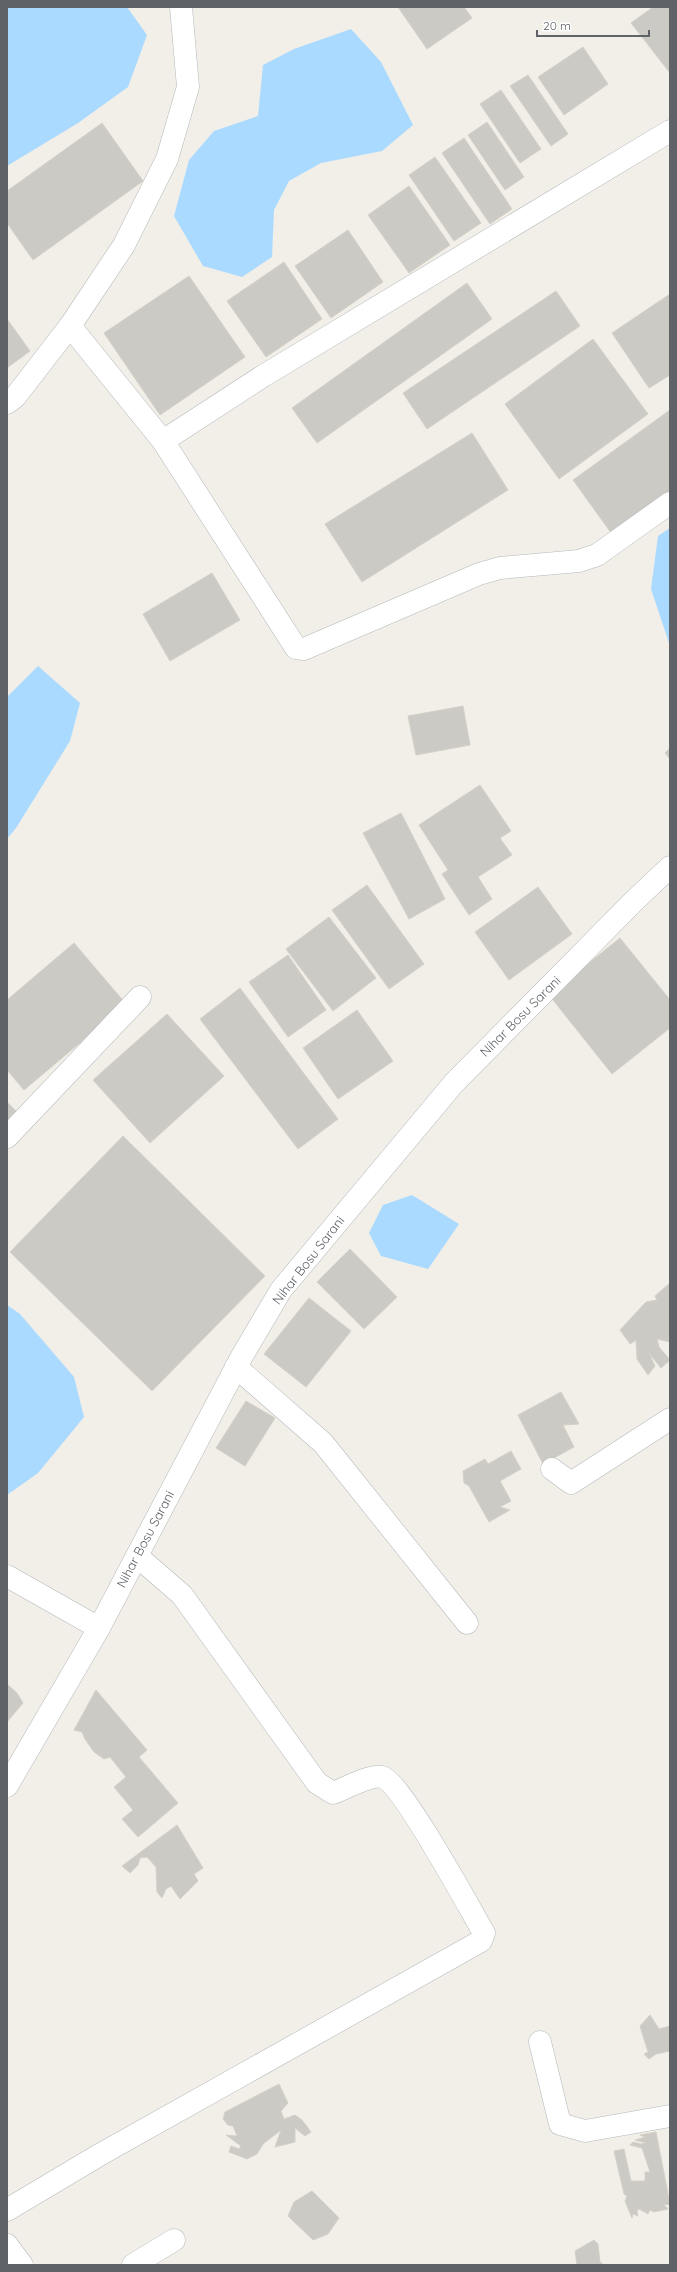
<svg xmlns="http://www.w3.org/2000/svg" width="677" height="2272" font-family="Quicksand,sans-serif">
  <rect width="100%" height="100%" fill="#f1efe8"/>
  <g fill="#aadaff">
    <polygon points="7,7 127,7 147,35 128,87 78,123 7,166"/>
    <polygon points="351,29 381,62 413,125 382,151 321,163 289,181 274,210 272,257 242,277 203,266 174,216 189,160 214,131 258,116 263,65 294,49"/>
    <polygon points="670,528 670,646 651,589 658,536"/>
    <polygon points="38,666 80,703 70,741 16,828 7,839 7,697"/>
    <polygon points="412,1195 459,1224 428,1269 381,1256 369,1233 383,1205"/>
    <polygon points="7,1305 20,1314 74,1377 84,1417 38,1473 7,1495"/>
  </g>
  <g fill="#cccac5" stroke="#d6d1c6">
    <polygon points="398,7 464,7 472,18 427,49"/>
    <polygon points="653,7 670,7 670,73 631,23"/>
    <polygon points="583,47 608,84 564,115 538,77"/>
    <polygon points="528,75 568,134 551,146 510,86"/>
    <polygon points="501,90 541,149 520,163 480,104"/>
    <polygon points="487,122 524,177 505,190 468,135"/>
    <polygon points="102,123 143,181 33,260 7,223 7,191"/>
    <polygon points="464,138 512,209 490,224 442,153"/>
    <polygon points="435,157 481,223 454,241 409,175"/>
    <polygon points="409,186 450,245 409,273 368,215"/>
    <polygon points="348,230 383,282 331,318 295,266"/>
    <polygon points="284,262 322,319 266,357 227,301"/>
    <polygon points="189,276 245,357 160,415 104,333"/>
    <polygon points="467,283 492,319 317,443 292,408"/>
    <polygon points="556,291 580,326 427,429 403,393"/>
    <polygon points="670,294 670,375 649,388 612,333"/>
    <polygon points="7,319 30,351 7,368"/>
    <polygon points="593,339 648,414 559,479 505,404"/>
    <polygon points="670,410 670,497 614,537 573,480"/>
    <polygon points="472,433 508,490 362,582 325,524"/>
    <polygon points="212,573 240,620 170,661 143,614"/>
    <polygon points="463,706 470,745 416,755 408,716"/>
    <polygon points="670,748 670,759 665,753"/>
    <polygon points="480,785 511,831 500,838 512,855 478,877 492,899 469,915 442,874 448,870 419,825"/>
    <polygon points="401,813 445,899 409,919 363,833"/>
    <polygon points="367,885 424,964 389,989 332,910"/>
    <polygon points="538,887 572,934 509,980 475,932"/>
    <polygon points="329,917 376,978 333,1011 286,949"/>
    <polygon points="620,938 670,1000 670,1028 612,1074 549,995"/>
    <polygon points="74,943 126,1004 24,1090 7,1070 7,1000"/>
    <polygon points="288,955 326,1010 288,1037 249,982"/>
    <polygon points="240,988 338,1119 298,1149 200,1019"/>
    <polygon points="357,1010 393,1061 338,1099 303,1048"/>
    <polygon points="167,1014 224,1076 150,1143 93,1080"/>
    <polygon points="7,1102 19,1114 7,1125"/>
    <polygon points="123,1136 265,1276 152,1391 10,1252"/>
    <polygon points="350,1249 397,1297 364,1329 317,1282"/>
    <polygon points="670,1283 670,1342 657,1339 659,1347 670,1360 661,1368 649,1353 655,1366 648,1375 637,1359 636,1340 630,1344 620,1330 646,1302 657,1300 655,1296"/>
    <polygon points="309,1298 351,1331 306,1387 264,1354"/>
    <polygon points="561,1392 579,1424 563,1425 574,1447 543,1464 518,1415"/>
    <polygon points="246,1401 275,1418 245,1466 216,1448"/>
    <polygon points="511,1451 521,1469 500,1481 511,1501 500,1507 510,1510 489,1522 469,1486 464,1483 463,1471 485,1459 488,1464"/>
    <polygon points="7,1684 17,1693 23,1703 7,1722"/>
    <polygon points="96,1690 147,1750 139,1757 178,1803 138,1837 122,1819 133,1810 114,1787 126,1777 110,1757 104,1759 94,1752 85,1739 82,1732 74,1730"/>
    <polygon points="177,1825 203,1868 194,1874 198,1881 180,1899 171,1886 166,1889 162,1898 157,1892 156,1867 147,1857 140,1858 138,1865 130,1873 122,1866"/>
    <polygon points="650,2015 659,2029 670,2026 670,2051 656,2054 649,2059 644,2054 648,2052 640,2026"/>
    <polygon points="279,2084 288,2103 281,2111 284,2119 295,2115 302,2120 311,2132 305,2136 295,2128 295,2142 275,2147 281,2130 263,2144 257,2154 247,2159 229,2152 231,2146 239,2149 241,2146 226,2135 237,2136 233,2126 228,2125 223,2119 225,2112"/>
    <polygon points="656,2132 670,2204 664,2205 668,2209 654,2212 650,2210 648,2214 639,2209 637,2211 638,2216 633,2214 632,2218 625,2201 627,2196 624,2194 614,2151 624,2149 631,2181 645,2181 645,2172 650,2172 642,2148 630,2145 633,2142 641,2144 646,2143 635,2140 645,2137 640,2135"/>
    <polygon points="312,2191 339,2218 328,2234 313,2240 288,2216 294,2202"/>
    <polygon points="594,2240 598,2244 600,2262 604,2265 577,2265 575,2251"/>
  </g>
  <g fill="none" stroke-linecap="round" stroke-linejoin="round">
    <g stroke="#b5b8bc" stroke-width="23">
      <g id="minor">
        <polyline points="70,326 163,441 296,648 304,649 479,574 500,568 579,561 597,555 670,503"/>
        <polyline points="7,403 15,397 70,326 124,245 167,159 188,87 181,7"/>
        <polyline points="163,441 263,376 670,131"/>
        <polyline points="7,1137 140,997"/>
        <polyline points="236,1367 323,1443 467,1623"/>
        <polyline points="552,1469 571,1483 670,1419"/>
        <polyline points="7,1576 99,1628"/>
        <polyline points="7,1786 99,1628 242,1356 281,1290 454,1083 635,900 670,867"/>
        <polyline points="540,2042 560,2124 585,2131 670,2116"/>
        <path d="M7,2210L101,2154L481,1941L484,1933C470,1909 401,1782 382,1777C371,1774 344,1789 333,1793L317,1783L182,1595L137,1556"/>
        <polyline points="7,2245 22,2265"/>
        <polyline points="133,2265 174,2240"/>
      </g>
    </g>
    <use href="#minor" stroke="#fff" stroke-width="22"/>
  </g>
  <g text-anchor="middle" stroke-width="3" stroke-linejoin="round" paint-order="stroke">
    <g font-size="13" fill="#5f6368" stroke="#fff">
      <text transform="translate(520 1016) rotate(-45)" y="5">Nihar Bosu Sarani</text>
      <text transform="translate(308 1260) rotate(-52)" y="5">Nihar Bosu Sarani</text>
      <text transform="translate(145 1539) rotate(-62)" y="5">Nihar Bosu Sarani</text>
    </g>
  </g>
  <rect width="677" height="2272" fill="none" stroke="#5f6368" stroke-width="16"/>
  <path d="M537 30v6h112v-6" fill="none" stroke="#5f6368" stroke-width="2"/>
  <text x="543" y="30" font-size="12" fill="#5f6368" stroke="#ffffff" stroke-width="3" paint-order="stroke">20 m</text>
</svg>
